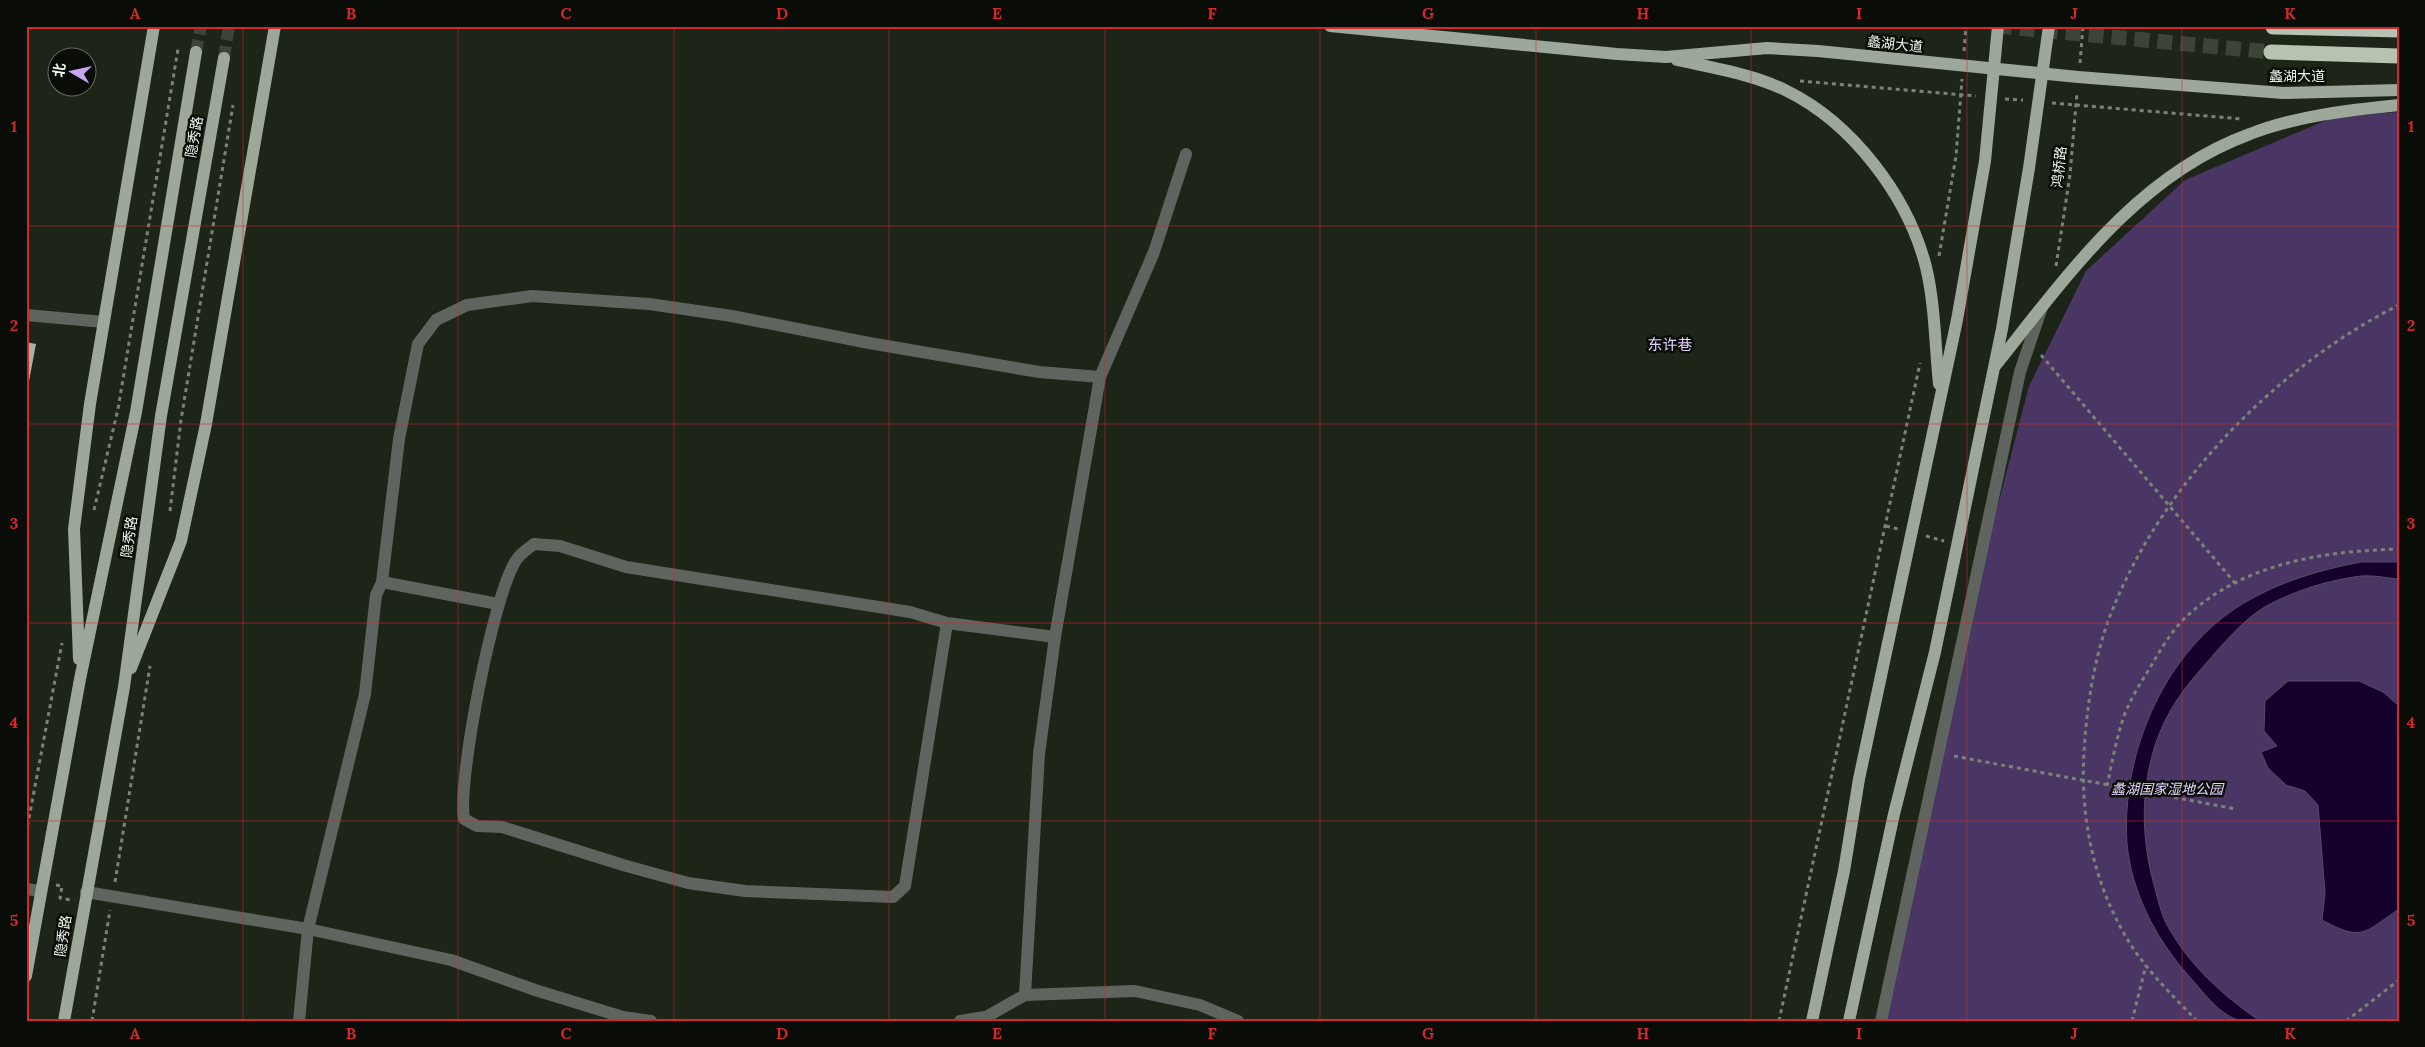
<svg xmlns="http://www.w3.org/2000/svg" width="2425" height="1047" font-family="Lora,'Noto Sans SC',serif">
  <rect width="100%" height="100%" fill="#1c2518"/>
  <polygon fill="#4a3664" points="2399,112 2399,1021 1886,1021 1949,693 2029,386 2086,271 2185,180 2334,117"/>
  <g fill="#15002b" stroke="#564a65">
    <path d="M2361,562H2399V579C2387,578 2373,575 2361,576C2329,580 2297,590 2268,605C2248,616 2230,636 2215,653C2202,668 2188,683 2177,700C2142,752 2137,822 2153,881C2157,895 2160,912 2167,925C2189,965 2222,995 2260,1021C2254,1021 2244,1023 2238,1020C2217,1013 2202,990 2188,975C2156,939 2131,891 2127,843C2121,753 2165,650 2244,603C2281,581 2320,570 2361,562Z"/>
    <path d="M2288,681H2359L2383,692L2399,706V909C2363,933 2363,942 2322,920L2325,893L2318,805L2305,791L2286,785L2268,768L2261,752L2277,746L2264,731L2265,701Z"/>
  </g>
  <polygon fill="#a6b1a1" points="26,342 36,344 27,392 26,392"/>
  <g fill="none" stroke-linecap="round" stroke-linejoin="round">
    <g stroke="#3c4438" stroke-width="12" stroke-dasharray="12 6" stroke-linecap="butt">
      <polyline points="196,52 201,26"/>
      <polyline points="224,58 229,26"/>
    </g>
    <polyline stroke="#3c4438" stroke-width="15" stroke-dasharray="15 8" stroke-linecap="butt" points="1997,26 2271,52"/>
    <g stroke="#7a8377" stroke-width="3" stroke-dasharray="4 4" stroke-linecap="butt">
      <polyline points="1964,51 1966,26"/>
      <polyline points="2080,63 2083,26"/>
      <polyline points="1800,81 1976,96"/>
      <polyline points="2005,99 2023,100"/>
      <polyline points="2052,103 2242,119"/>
      <polyline points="1939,256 1956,156 1962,79"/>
      <polyline points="2056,266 2070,175 2077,92"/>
      <polyline points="2041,355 2235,583"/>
      <polyline points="94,510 118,409 178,49"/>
      <polyline points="170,511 181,420 233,105"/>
      <polyline points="1886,526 1898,529"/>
      <polyline points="1926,536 1944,541"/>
      <polyline points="1954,756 2236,809"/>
      <path d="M2107,786C2112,763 2116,739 2124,716C2131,698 2141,682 2151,666C2161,649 2172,630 2186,617C2243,563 2324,551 2399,549"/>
      <polyline points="26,834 62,643"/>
      <polyline points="115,882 150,666"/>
      <polyline points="56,885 62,886 60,898 71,900"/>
      <polyline points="92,1021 110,910"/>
      <polyline points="1779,1021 1920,363"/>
      <polyline points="2132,1021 2146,965"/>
      <path d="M2197,1021C2174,997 2149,973 2131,945C2094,887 2080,819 2084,752C2087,703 2095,651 2114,606C2166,480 2278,366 2399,305"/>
      <polyline points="2346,1021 2399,980"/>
    </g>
    <g stroke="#60645e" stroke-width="12">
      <polyline points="26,315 104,322"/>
      <polyline points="382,582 498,604"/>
      <path d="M947,623L905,886L893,897L745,891L688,883L623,865L502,827L477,826L464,819C457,781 494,590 517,559C521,553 529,548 534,544L560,546L626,567L910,612L947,623L1055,637"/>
      <polyline points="26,889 40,891"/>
      <polyline points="86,892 308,929 451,960 535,990 623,1017 651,1021"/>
      <polyline points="1025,995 1039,754 1055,637 1100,377 1154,252 1186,154"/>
      <polyline points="299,1021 308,929 365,694 376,595 382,582 399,439 418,344 436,320 467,305 532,296 649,304 732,316 869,343 1039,372 1100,377"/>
      <polyline points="960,1021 985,1017"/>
      <polyline points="979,1021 1025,995 1135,991 1200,1005 1238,1021"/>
      <polyline points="1881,1021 2020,372 2042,307"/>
    </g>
    <g stroke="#9ea89a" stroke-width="12">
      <polyline points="1330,26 1617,54 1666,57 1767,48 1818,51 2078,77 2283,93 2399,90"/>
      <path d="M1677,60C1713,68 1753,74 1787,91C1852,123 1908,196 1926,267C1935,304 1935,346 1939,384"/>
      <path d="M1995,366C2067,276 2137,175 2250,134C2296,116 2349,110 2399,105"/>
      <polyline points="79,659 74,529 90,404 154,26"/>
      <polyline points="131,668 181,541 206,424 275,26"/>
      <polyline points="26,976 80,679 136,412 196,52"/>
      <polyline points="64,1021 124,687 161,416 224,58"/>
      <polyline points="1812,1021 1844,871 1859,779 1957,320 1985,161 1998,26"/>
      <polyline points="1849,1021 1894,814 1935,652 2002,329 2029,168 2049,26"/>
    </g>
    <g stroke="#b6c2b2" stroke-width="15">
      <polyline points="2273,27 2399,30"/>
      <polyline points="2271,52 2399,56"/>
    </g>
  </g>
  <path fill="none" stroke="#d62828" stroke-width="1" stroke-opacity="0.55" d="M243,26V1021M458,26V1021M674,26V1021M889,26V1021M1105,26V1021M1320,26V1021M1536,26V1021M1751,26V1021M1967,26V1021M2182,26V1021M26,226H2399M26,424H2399M26,623H2399M26,821H2399"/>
  <g text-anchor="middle" stroke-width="5" stroke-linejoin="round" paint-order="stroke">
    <g font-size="14" fill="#eff6ed" stroke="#090c07">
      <text transform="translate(1895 44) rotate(6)" y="5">蠡湖大道</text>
      <text x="2297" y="81">蠡湖大道</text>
      <text transform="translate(194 137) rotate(-80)" y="5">隐秀路</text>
      <text transform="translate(2059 167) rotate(-84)" y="5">鸿桥路</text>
      <text transform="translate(129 537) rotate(-82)" y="5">隐秀路</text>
      <text transform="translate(63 936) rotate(-81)" y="5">隐秀路</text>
    </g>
    <g font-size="14" font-style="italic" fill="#e3d3fc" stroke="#090c07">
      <text x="2167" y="794">蠡湖国家湿地公园</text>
    </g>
    <g font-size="15" fill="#e0d0fa" stroke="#090c07">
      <text x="1670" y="350">东许巷</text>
    </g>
  </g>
  <rect width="2425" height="1047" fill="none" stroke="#090c07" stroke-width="55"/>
  <g transform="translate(72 72) rotate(279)"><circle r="24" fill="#090c07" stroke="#656a63"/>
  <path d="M0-4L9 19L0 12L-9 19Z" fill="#c5a7f1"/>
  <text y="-8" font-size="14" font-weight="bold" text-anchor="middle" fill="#eff6ed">北</text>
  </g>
  <rect x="28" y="28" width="2370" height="992" fill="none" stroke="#d62828" stroke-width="2"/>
  <g font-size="16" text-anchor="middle" font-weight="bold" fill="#d62828">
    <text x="135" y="19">A</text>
    <text x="351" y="19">B</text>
    <text x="566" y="19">C</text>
    <text x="782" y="19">D</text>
    <text x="997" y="19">E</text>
    <text x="1212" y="19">F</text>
    <text x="1428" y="19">G</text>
    <text x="1643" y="19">H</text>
    <text x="1859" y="19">I</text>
    <text x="2074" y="19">J</text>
    <text x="2290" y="19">K</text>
    <text x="14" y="132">1</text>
    <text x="2411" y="132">1</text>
    <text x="14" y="331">2</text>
    <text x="2411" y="331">2</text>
    <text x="14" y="529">3</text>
    <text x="2411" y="529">3</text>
    <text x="14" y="728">4</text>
    <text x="2411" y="728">4</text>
    <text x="14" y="926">5</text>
    <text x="2411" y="926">5</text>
    <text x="135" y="1039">A</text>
    <text x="351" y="1039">B</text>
    <text x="566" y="1039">C</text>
    <text x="782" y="1039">D</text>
    <text x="997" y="1039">E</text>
    <text x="1212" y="1039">F</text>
    <text x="1428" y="1039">G</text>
    <text x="1643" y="1039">H</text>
    <text x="1859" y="1039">I</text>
    <text x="2074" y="1039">J</text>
    <text x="2290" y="1039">K</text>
  </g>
</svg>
